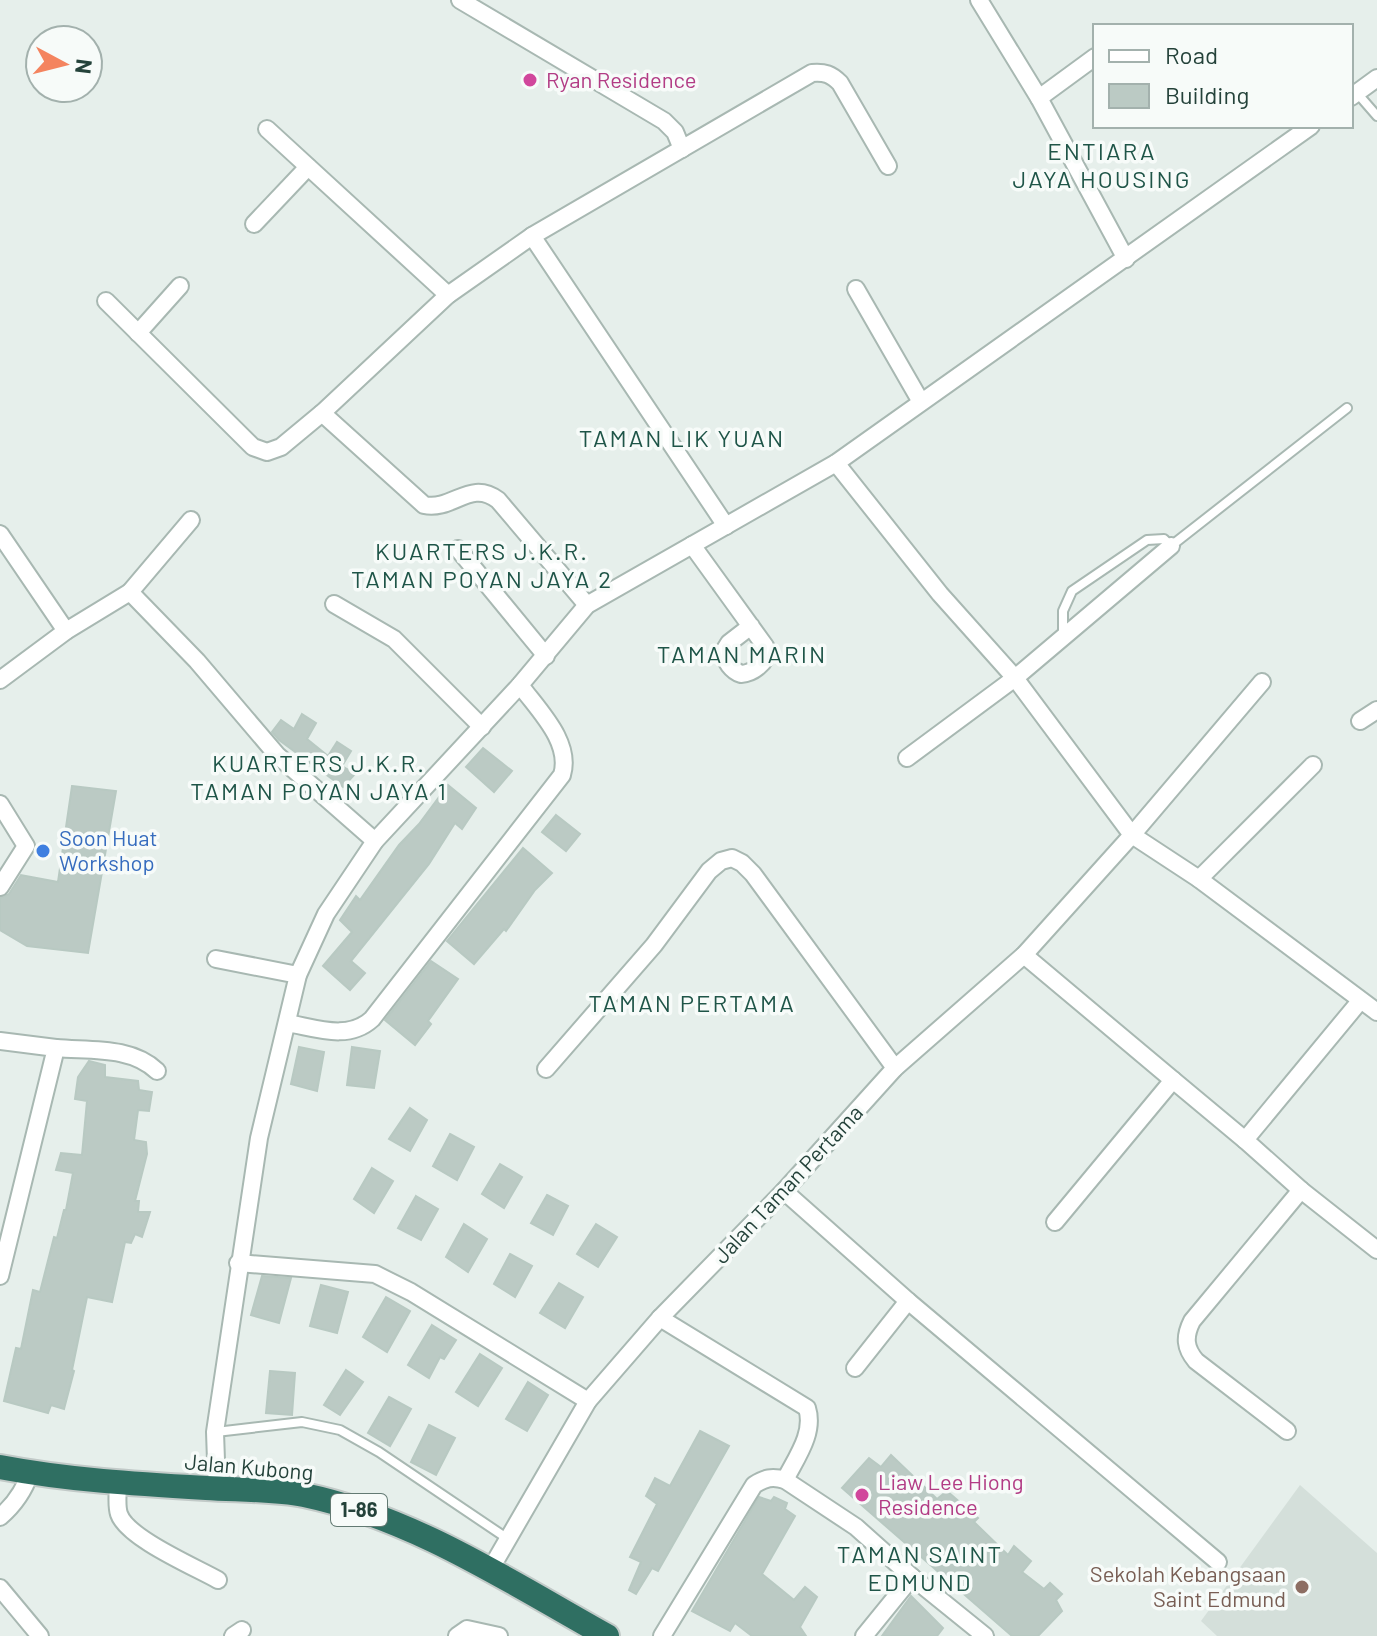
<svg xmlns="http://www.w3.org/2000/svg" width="1377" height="1636" font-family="Barlow,sans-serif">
  <rect width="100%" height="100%" fill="#e6efeb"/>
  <polygon fill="#d4dfda" points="1300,1485 1377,1553 1377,1636 1217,1636 1201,1621"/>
  <g fill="#bbcac4" stroke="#b8c9c2" stroke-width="2">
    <polygon points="302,714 316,723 307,739 328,756 337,742 351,751 342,766 355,774 343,787 279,740 272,732 281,720 294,729"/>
    <polygon points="483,748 512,771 494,792 466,767"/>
    <polygon points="448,785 476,808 462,829 455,823 429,864 351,961 365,973 350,990 323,966 352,932 340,920 356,896 360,900 399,845 419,824"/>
    <polygon points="72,786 116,791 88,953 27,946 0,930 0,898 9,894 21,875 58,882"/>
    <polygon points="556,815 580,834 566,851 542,832"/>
    <polygon points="523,848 552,873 535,890 506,931 504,929 474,964 447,941"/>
    <polygon points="431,961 458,979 428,1021 431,1024 415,1045 385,1020"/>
    <polygon points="299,1047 324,1052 317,1091 291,1084"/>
    <polygon points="352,1047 380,1051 374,1088 347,1085"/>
    <polygon points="89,1061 105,1065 105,1077 138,1081 139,1090 152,1092 149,1111 138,1110 134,1140 146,1142 147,1154 135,1201 139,1201 138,1212 150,1212 142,1237 135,1234 131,1243 125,1242 112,1302 87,1297 72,1370 74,1371 64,1409 51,1405 48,1413 4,1401 16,1348 21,1349 33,1290 40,1292 54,1237 57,1238 64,1210 66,1210 73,1173 56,1170 61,1153 82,1155 87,1101 75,1099 78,1077"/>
    <polygon points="410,1108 427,1120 410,1151 389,1139"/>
    <polygon points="450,1134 474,1147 457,1180 433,1166"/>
    <polygon points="500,1164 522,1177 504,1208 482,1194"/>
    <polygon points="372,1168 393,1181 374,1213 354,1199"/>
    <polygon points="547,1195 568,1206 553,1235 531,1223"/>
    <polygon points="416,1196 438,1209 421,1240 398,1228"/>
    <polygon points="464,1224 487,1239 468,1272 446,1257"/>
    <polygon points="596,1224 617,1237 598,1267 577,1254"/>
    <polygon points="510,1254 532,1266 515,1297 494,1284"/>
    <polygon points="262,1276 291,1278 279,1323 251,1315"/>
    <polygon points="559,1283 583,1297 565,1328 540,1313"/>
    <polygon points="321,1285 348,1292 337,1333 310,1326"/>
    <polygon points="386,1297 410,1311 387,1352 363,1337"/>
    <polygon points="432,1325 456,1340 444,1359 440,1357 429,1378 408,1365"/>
    <polygon points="480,1354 502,1368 478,1406 456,1392"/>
    <polygon points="346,1370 363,1382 340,1415 324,1405"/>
    <polygon points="270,1371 295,1373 292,1415 266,1413"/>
    <polygon points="528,1382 548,1395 527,1431 506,1419"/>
    <polygon points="389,1397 411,1409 390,1446 368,1433"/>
    <polygon points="429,1425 455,1438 436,1475 411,1462"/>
    <polygon points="700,1431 729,1446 658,1571 652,1568 636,1594 629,1590 641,1562 630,1557 657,1504 646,1496 655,1478 670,1486"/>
    <polygon points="891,1455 937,1499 947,1491 978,1518 974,1522 1008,1555 1014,1546 1031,1561 1022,1572 1044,1589 1050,1583 1062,1594 1056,1600 1062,1611 1038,1636 1012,1636 842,1488 869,1458 881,1467"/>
    <polygon points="759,1497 771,1501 774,1497 787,1503 785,1509 795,1516 762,1574 794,1600 805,1587 817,1597 800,1627 806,1636 752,1636 735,1623 730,1631 692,1611"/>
    <polygon points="911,1596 943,1628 937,1636 882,1636"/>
  </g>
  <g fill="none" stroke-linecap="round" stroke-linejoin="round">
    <g stroke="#a8b8b2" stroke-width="12">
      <g id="lane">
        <polyline points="1357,93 1377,116"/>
        <polyline points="1063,638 1063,611 1072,591 1147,540 1164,539 1171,546 1347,408"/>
        <polyline points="216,1432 302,1422 340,1430 379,1452 508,1539"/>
      </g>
    </g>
    <g stroke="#a8b8b2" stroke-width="20">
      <g id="street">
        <polyline points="460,0 664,121 675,132 682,149"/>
        <polyline points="979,0 1039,98 1126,259"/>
        <polyline points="1351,97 1377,78"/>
        <polyline points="1039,98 1095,57"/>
        <polyline points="267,129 448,295"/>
        <polyline points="254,224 308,167"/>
        <path d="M532,236L812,73C825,72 831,74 840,83L888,166"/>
        <polyline points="856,289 921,402"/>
        <polyline points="106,301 253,447 267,452 281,447 322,413 448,295 532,236 726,526"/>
        <polyline points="138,333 180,286"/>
        <path d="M322,413L424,505C453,511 470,479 498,500L587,605"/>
        <polyline points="836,463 940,594 1015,678 1132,835 1199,879 1377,1012"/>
        <polyline points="0,534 66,631"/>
        <path d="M692,545L765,646L767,650C767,663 753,673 741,674C732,671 724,661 724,651L729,643L751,626"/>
        <polyline points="458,549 546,656"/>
        <polyline points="130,592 191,520"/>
        <polyline points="334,604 394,639 482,727"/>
        <polyline points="0,680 66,631 130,592 197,661 277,755 375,841"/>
        <polyline points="1360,721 1377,710"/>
        <polyline points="907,758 1015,678 1171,546"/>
        <polyline points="0,804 26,846 0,887"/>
        <polyline points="1199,879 1313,765"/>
        <polyline points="1024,955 1173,1080 1055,1222"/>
        <polyline points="216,959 298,975"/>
        <path d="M287,1023C316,1028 348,1041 372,1019L562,775C572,742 538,710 520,685"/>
        <polyline points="0,1041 56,1048 0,1276"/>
        <path d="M56,1048C90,1051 131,1046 157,1071"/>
        <polyline points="546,1069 654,945 709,871 721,861 732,858 742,863 753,874 895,1068"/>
        <polyline points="1173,1080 1245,1140 1360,1001"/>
        <polyline points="1245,1140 1301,1190 1377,1250"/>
        <polyline points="784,1191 908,1301 1218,1562"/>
        <polyline points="238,1263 375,1274 411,1292 588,1401"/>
        <path d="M660,1318L807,1408C815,1433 796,1458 785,1480"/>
        <polyline points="855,1368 908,1301"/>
        <path d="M1287,1431L1196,1361C1185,1348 1184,1337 1192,1321L1301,1190"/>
        <path d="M118,1483C118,1493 116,1505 119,1514C127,1538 195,1567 218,1580"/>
        <polyline points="217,1489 215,1432 259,1138 298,975 326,914 375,841 520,685 587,605 836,463 1311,126"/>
        <path d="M0,1517C15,1504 24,1491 30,1473"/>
        <polyline points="490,1570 588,1401 660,1318 784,1191 895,1068 1024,955 1132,835 1262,682"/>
        <polyline points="0,1588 40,1636"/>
        <polyline points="233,1636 242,1630"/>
        <polyline points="457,1636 467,1629 499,1636"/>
        <path d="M662,1636L754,1485C765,1478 772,1476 785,1480L856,1527L912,1577L985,1636"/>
        <polyline points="864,1636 912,1577"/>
      </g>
    </g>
    <g stroke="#c2cac8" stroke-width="28">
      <path id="highway" d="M0,1467C68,1480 137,1484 206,1488C238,1490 273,1489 304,1495C414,1518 510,1582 607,1636"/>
    </g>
    <use href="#lane" stroke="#fff" stroke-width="8"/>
    <use href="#street" stroke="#fff" stroke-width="16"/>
    <use href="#highway" stroke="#2f6f62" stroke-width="24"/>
  </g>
  <g fill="#d1479c" stroke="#f7fbf9" stroke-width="3">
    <circle cx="530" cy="80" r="8"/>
    <circle cx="862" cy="1495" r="8"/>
  </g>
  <circle fill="#3f7fe0" stroke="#f7fbf9" stroke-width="3" cx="43" cy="851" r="8"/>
  <circle fill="#8d6e63" stroke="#f7fbf9" stroke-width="3" cx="1302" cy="1587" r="8"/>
  <g text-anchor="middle" stroke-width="7" stroke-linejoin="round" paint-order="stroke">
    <rect fill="#f7fbf9" stroke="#637a73" stroke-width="2" x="331" y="1494" width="56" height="32" rx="6"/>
    <g font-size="20" font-weight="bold" fill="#24423a">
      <text x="359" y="1517">1-86</text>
    </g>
    <g font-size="22" fill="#b23c85" stroke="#f7fbf9" text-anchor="start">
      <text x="546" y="88">Ryan Residence</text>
      <text x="878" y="1490">Liaw Lee Hiong<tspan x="878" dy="25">Residence</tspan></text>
    </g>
    <g font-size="22" fill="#366cbe" stroke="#f7fbf9" text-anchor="start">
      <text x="59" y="846">Soon Huat<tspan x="59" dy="25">Workshop</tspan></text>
    </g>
    <g font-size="22" fill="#24423a" stroke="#f7fbf9">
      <text transform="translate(788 1184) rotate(-47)" y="8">Jalan Taman Pertama</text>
      <text transform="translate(249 1467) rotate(5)" y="8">Jalan Kubong</text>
    </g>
    <g font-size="22" fill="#785e54" stroke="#f7fbf9" text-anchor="end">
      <text x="1286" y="1582">Sekolah Kebangsaan<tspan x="1286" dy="25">Saint Edmund</tspan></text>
    </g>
    <g font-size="24" letter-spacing="2" fill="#1f5548" stroke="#f7fbf9">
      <text x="1102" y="160">ENTIARA<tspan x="1102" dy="28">JAYA HOUSING</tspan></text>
      <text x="682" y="447">TAMAN LIK YUAN</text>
      <text x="482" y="560">KUARTERS J.K.R.<tspan x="482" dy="28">TAMAN POYAN JAYA 2</tspan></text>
      <text x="742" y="663">TAMAN MARIN</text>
      <text x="319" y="772">KUARTERS J.K.R.<tspan x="319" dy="28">TAMAN POYAN JAYA 1</tspan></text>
      <text x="692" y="1012">TAMAN PERTAMA</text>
      <text x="920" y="1563">TAMAN SAINT<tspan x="920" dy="28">EDMUND</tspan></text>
    </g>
  </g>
  <rect x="1093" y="24" width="260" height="104" fill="#f7fbf9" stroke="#a3b1ad" stroke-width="2"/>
  <rect x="1109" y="50" width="40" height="12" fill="#ffffff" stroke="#a3b1ad" stroke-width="2"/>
  <text x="1165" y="64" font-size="24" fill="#24423a">Road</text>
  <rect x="1109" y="84" width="40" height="24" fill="#bbcac4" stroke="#a3b1ad" stroke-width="2"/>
  <text x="1165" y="104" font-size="24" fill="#24423a">Building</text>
  <g transform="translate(64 64) rotate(97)"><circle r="38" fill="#f7fbf9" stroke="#a3b1ad" stroke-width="2"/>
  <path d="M0-6L14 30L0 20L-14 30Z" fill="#f4845f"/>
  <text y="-12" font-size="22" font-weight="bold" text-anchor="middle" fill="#24423a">N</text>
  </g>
</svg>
